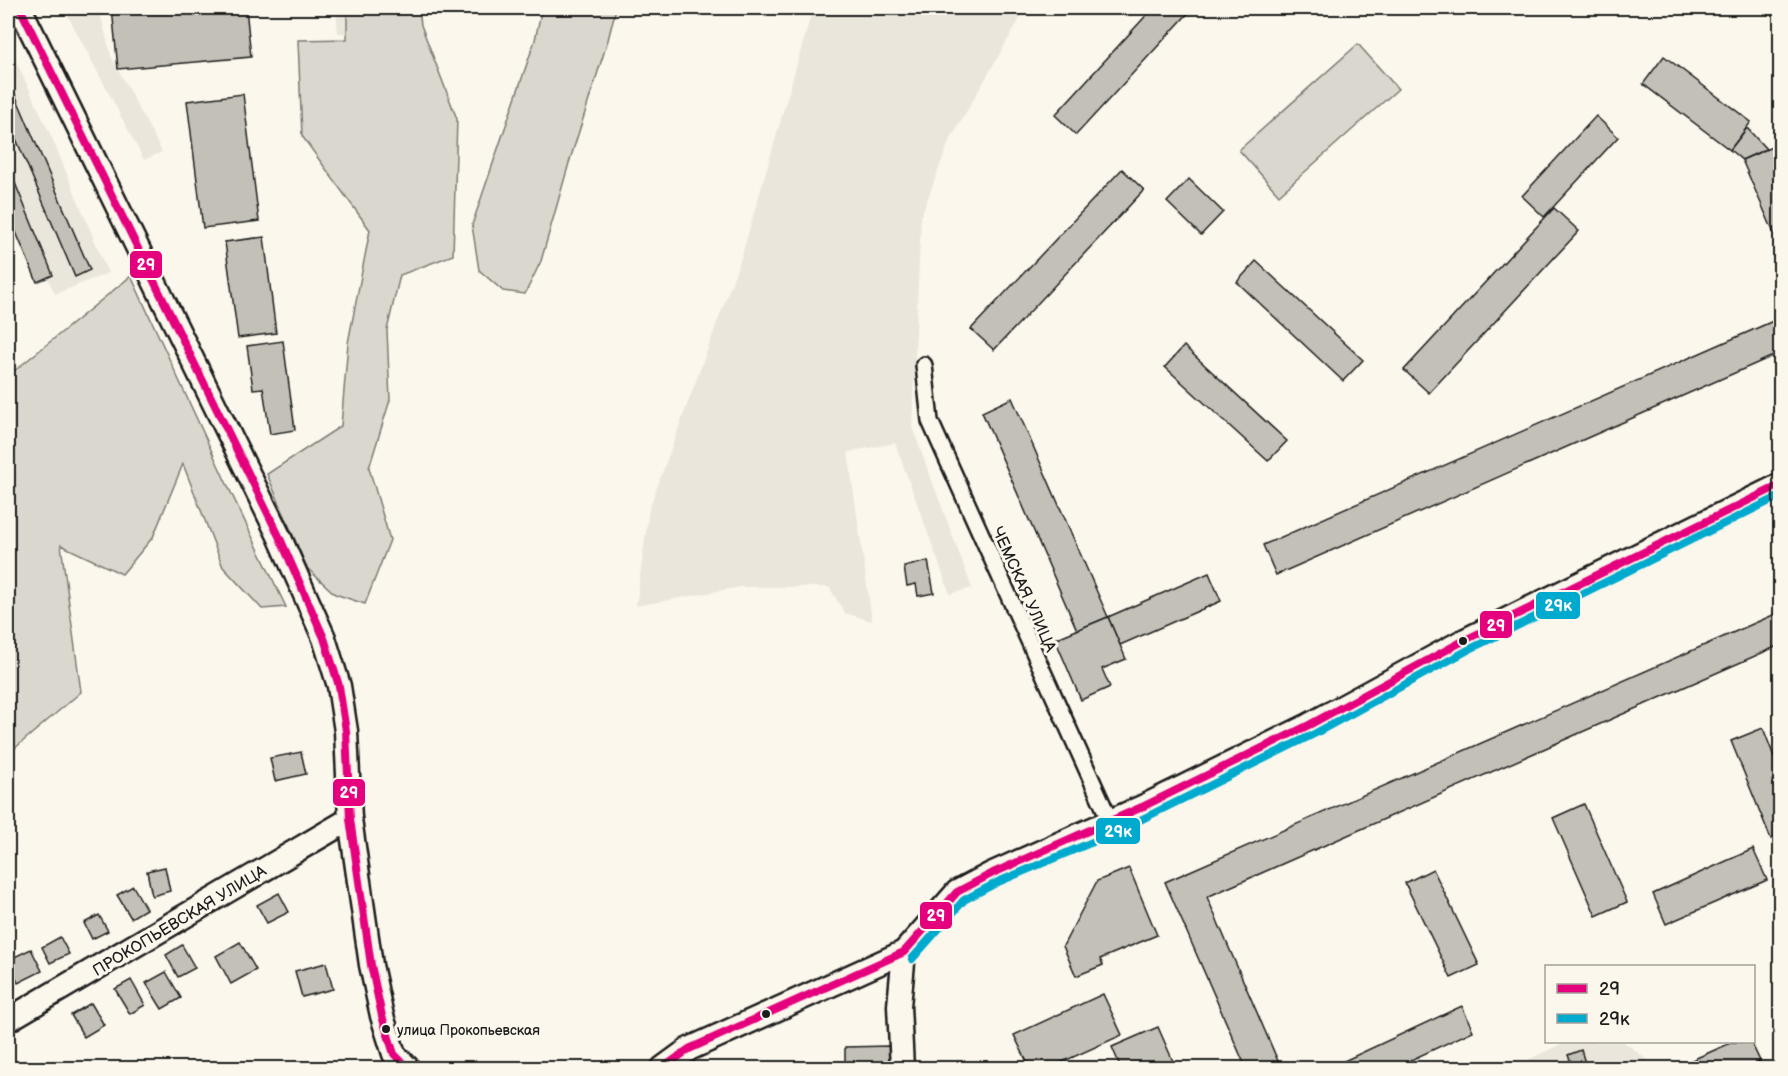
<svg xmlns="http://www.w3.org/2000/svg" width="1788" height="1076" font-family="'Balsamiq Sans',sans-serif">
  <rect width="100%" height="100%" fill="#fbf7ec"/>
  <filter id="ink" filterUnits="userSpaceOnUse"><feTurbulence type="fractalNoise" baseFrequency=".0167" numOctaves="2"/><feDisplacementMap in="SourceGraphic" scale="12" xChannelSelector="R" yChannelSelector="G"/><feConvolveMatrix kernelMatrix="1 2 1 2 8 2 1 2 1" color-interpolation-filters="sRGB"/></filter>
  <g filter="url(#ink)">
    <g fill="#eae6dc">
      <polygon points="64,8 102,8 99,9 111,56 162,152 144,160"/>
      <polygon points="336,8 357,8 359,34 338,33"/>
      <polygon points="813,8 1026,8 949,142 921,216 912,427 972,588 950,594 895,443 848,452 872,621 845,613 829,587 740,587 636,606 649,509 742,255"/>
      <polygon points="8,44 52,138 108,273 55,294 35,250 8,197"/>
      <polygon points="1565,1042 1624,1042 1658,1068 1512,1068"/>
    </g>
    <g fill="#dad7ce" stroke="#7b7a75" stroke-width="1.5">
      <polygon points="347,8 419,8 421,25 457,119 453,255 400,275 387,330 390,400 369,468 390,540 365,604 335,594 307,568 267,474 341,426 348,343 370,230 302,136 298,40 347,39"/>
      <polygon points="542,8 616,8 608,40 569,163 541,261 525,294 503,291 479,270 472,225 535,40"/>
      <polygon points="1358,44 1398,89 1279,195 1239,150"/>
      <polygon points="131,276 225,480 286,607 262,609 223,567 183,464 153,537 122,574 61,545 81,692 8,754 8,376"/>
    </g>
    <g fill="#c3c0b8" stroke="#1c1c1c" stroke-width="1.5">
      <polygon points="112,8 246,8 251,57 118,69"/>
      <polygon points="1153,8 1193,8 1076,135 1055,115"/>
      <polygon points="1664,56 1751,122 1730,150 1643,84"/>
      <polygon points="8,78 90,270 75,277 8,120"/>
      <polygon points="243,94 259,221 203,228 187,101"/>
      <polygon points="1596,116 1618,137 1544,217 1522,196"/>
      <polygon points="1747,128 1766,149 1742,160 1730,150"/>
      <polygon points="1774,146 1780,161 1780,247 1742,160"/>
      <polygon points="8,166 53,275 37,282 8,213"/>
      <polygon points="1122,169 1144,190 994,350 971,329"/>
      <polygon points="1189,179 1223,212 1201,235 1167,202"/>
      <polygon points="1554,208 1579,231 1429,393 1404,370"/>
      <polygon points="264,237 276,333 238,338 225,242"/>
      <polygon points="1256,261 1363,360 1343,381 1237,282"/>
      <polygon points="1780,318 1780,353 1276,575 1263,545"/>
      <polygon points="283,341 295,430 270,434 263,388 253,389 247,346"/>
      <polygon points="1184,346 1287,441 1268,461 1165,367"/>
      <polygon points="1012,398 1108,617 1077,630 982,412"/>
      <polygon points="928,561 934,593 918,596 916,584 907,586 904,567"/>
      <polygon points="1209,573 1221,601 1120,645 1108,617"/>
      <polygon points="1780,612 1780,645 1207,897 1281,1068 1246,1068 1165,882"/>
      <polygon points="1108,617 1126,659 1102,669 1110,687 1081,700 1055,639"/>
      <polygon points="1763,728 1780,772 1780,835 1771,839 1731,741"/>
      <polygon points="301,752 306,774 275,781 270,758"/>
      <polygon points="1584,804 1627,902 1596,916 1553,818"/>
      <polygon points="1753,849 1767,880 1666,924 1653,894"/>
      <polygon points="165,867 170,891 152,896 147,871"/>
      <polygon points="1129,868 1157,935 1100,959 1103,965 1076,976 1063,946 1097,881"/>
      <polygon points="1433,869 1479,965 1451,978 1405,883"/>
      <polygon points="133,886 146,909 131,918 117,895"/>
      <polygon points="279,893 289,912 267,923 257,905"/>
      <polygon points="99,915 108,931 92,939 84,923"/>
      <polygon points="60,937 69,954 50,963 42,947"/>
      <polygon points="240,942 256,970 231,984 216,956"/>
      <polygon points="182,945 195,968 178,977 166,955"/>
      <polygon points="31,949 42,971 18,983 8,960"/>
      <polygon points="326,963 333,989 302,997 295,971"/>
      <polygon points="166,972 181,998 162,1009 146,983"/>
      <polygon points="131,980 145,1005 130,1014 115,989"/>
      <polygon points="1103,994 1122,1035 1049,1068 1030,1068 1014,1035"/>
      <polygon points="91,1003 104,1025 84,1037 71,1015"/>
      <polygon points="1462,1006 1473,1031 1394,1068 1329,1068"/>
      <polygon points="1158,1027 1176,1068 1121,1068 1112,1047"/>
      <polygon points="1733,1042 1751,1042 1760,1061 1745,1068 1695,1068 1692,1060"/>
      <polygon points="889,1046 889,1068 845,1068 845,1047"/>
      <polygon points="1581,1050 1585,1063 1593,1061 1596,1068 1573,1068 1568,1055"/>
    </g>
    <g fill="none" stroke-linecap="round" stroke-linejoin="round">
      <g stroke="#1c1c1c" stroke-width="20">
        <polyline id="street" points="924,365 930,421 1111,823"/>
      </g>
      <g stroke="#1c1c1c" stroke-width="27">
        <g id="secondary">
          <polyline points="20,8 279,536 324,638 339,686 346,731 350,819 371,965 382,1016 394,1054 408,1068"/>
          <polyline points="8,1020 350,819"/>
          <polyline points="663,1068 689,1049 904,952 957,892 993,873 1142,807 1309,725 1463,641 1780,485"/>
          <polyline points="902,1068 899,1006 904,952"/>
        </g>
      </g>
      <use href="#street" stroke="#fbf7ec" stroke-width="15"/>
      <use href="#secondary" stroke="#fbf7ec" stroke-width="22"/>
      <g stroke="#fbf7ec" stroke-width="12">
        <g id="bus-1">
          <polyline points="20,8 279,536 324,638 339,686 346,731 350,819 371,965 382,1016 394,1054 408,1068"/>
          <polyline points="663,1068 689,1049 904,952 957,892 993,873 1142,807 1309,725 1463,641 1780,485"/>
        </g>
      </g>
      <g stroke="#fbf7ec" stroke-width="12">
        <polyline id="bus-2" points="912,959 964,900 998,882 1116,832 1314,734 1468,650 1780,496"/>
      </g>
      <use href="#bus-1" stroke="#e5007d" stroke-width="8"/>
      <use href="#bus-2" stroke="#00a9ce" stroke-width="8"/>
    </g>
  </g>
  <g fill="#1c1c1c" stroke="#fbf7ec" stroke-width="2">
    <circle cx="1463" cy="641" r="5"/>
    <circle cx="766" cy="1014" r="5"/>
    <circle cx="386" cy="1029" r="5"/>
  </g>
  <g text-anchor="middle" stroke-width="6" stroke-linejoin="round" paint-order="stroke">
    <g font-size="14" fill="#1c1c1c" stroke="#fbf7ec" text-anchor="start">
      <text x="397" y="1035">улица Прокопьевская</text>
    </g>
    <g font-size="16" fill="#1c1c1c" stroke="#fbf7ec">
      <text transform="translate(1025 589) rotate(66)" y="6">ЧЕМСКАЯ УЛИЦА</text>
      <text transform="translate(179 920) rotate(-31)" y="6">ПРОКОПЬЕВСКАЯ УЛИЦА</text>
    </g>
  </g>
  <g stroke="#fbf7ec" stroke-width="2">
    <rect x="129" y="250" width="34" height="29" rx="6" fill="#e5007d"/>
    <rect x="1535" y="591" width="46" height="29" rx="6" fill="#00a9ce"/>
    <rect x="1479" y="610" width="34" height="29" rx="6" fill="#e5007d"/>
    <rect x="332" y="778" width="34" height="29" rx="6" fill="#e5007d"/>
    <rect x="1095" y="817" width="46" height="28" rx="6" fill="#00a9ce"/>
    <rect x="919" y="901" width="34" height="29" rx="6" fill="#e5007d"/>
  </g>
  <g font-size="16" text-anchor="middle" font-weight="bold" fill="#fff">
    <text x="146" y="270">29</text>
    <text x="1558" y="611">29к</text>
    <text x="1496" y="631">29</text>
    <text x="349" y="798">29</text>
    <text x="1118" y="837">29к</text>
    <text x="936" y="921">29</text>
  </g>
  <rect width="1788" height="1076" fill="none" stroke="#fbf7ec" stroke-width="30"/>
  <rect x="15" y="15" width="1758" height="1046" fill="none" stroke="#1c1c1c" stroke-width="2" filter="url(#ink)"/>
  <rect x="1545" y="965" width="210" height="78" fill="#fbf7ec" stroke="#a29f99" stroke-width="1.5"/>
  <rect x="1557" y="984" width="30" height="9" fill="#e5007d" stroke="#a29f99" stroke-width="1.5"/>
  <text x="1599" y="995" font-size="18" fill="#1c1c1c">29</text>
  <rect x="1557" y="1014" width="30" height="9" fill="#00a9ce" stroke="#a29f99" stroke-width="1.5"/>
  <text x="1599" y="1025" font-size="18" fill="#1c1c1c">29к</text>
</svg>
